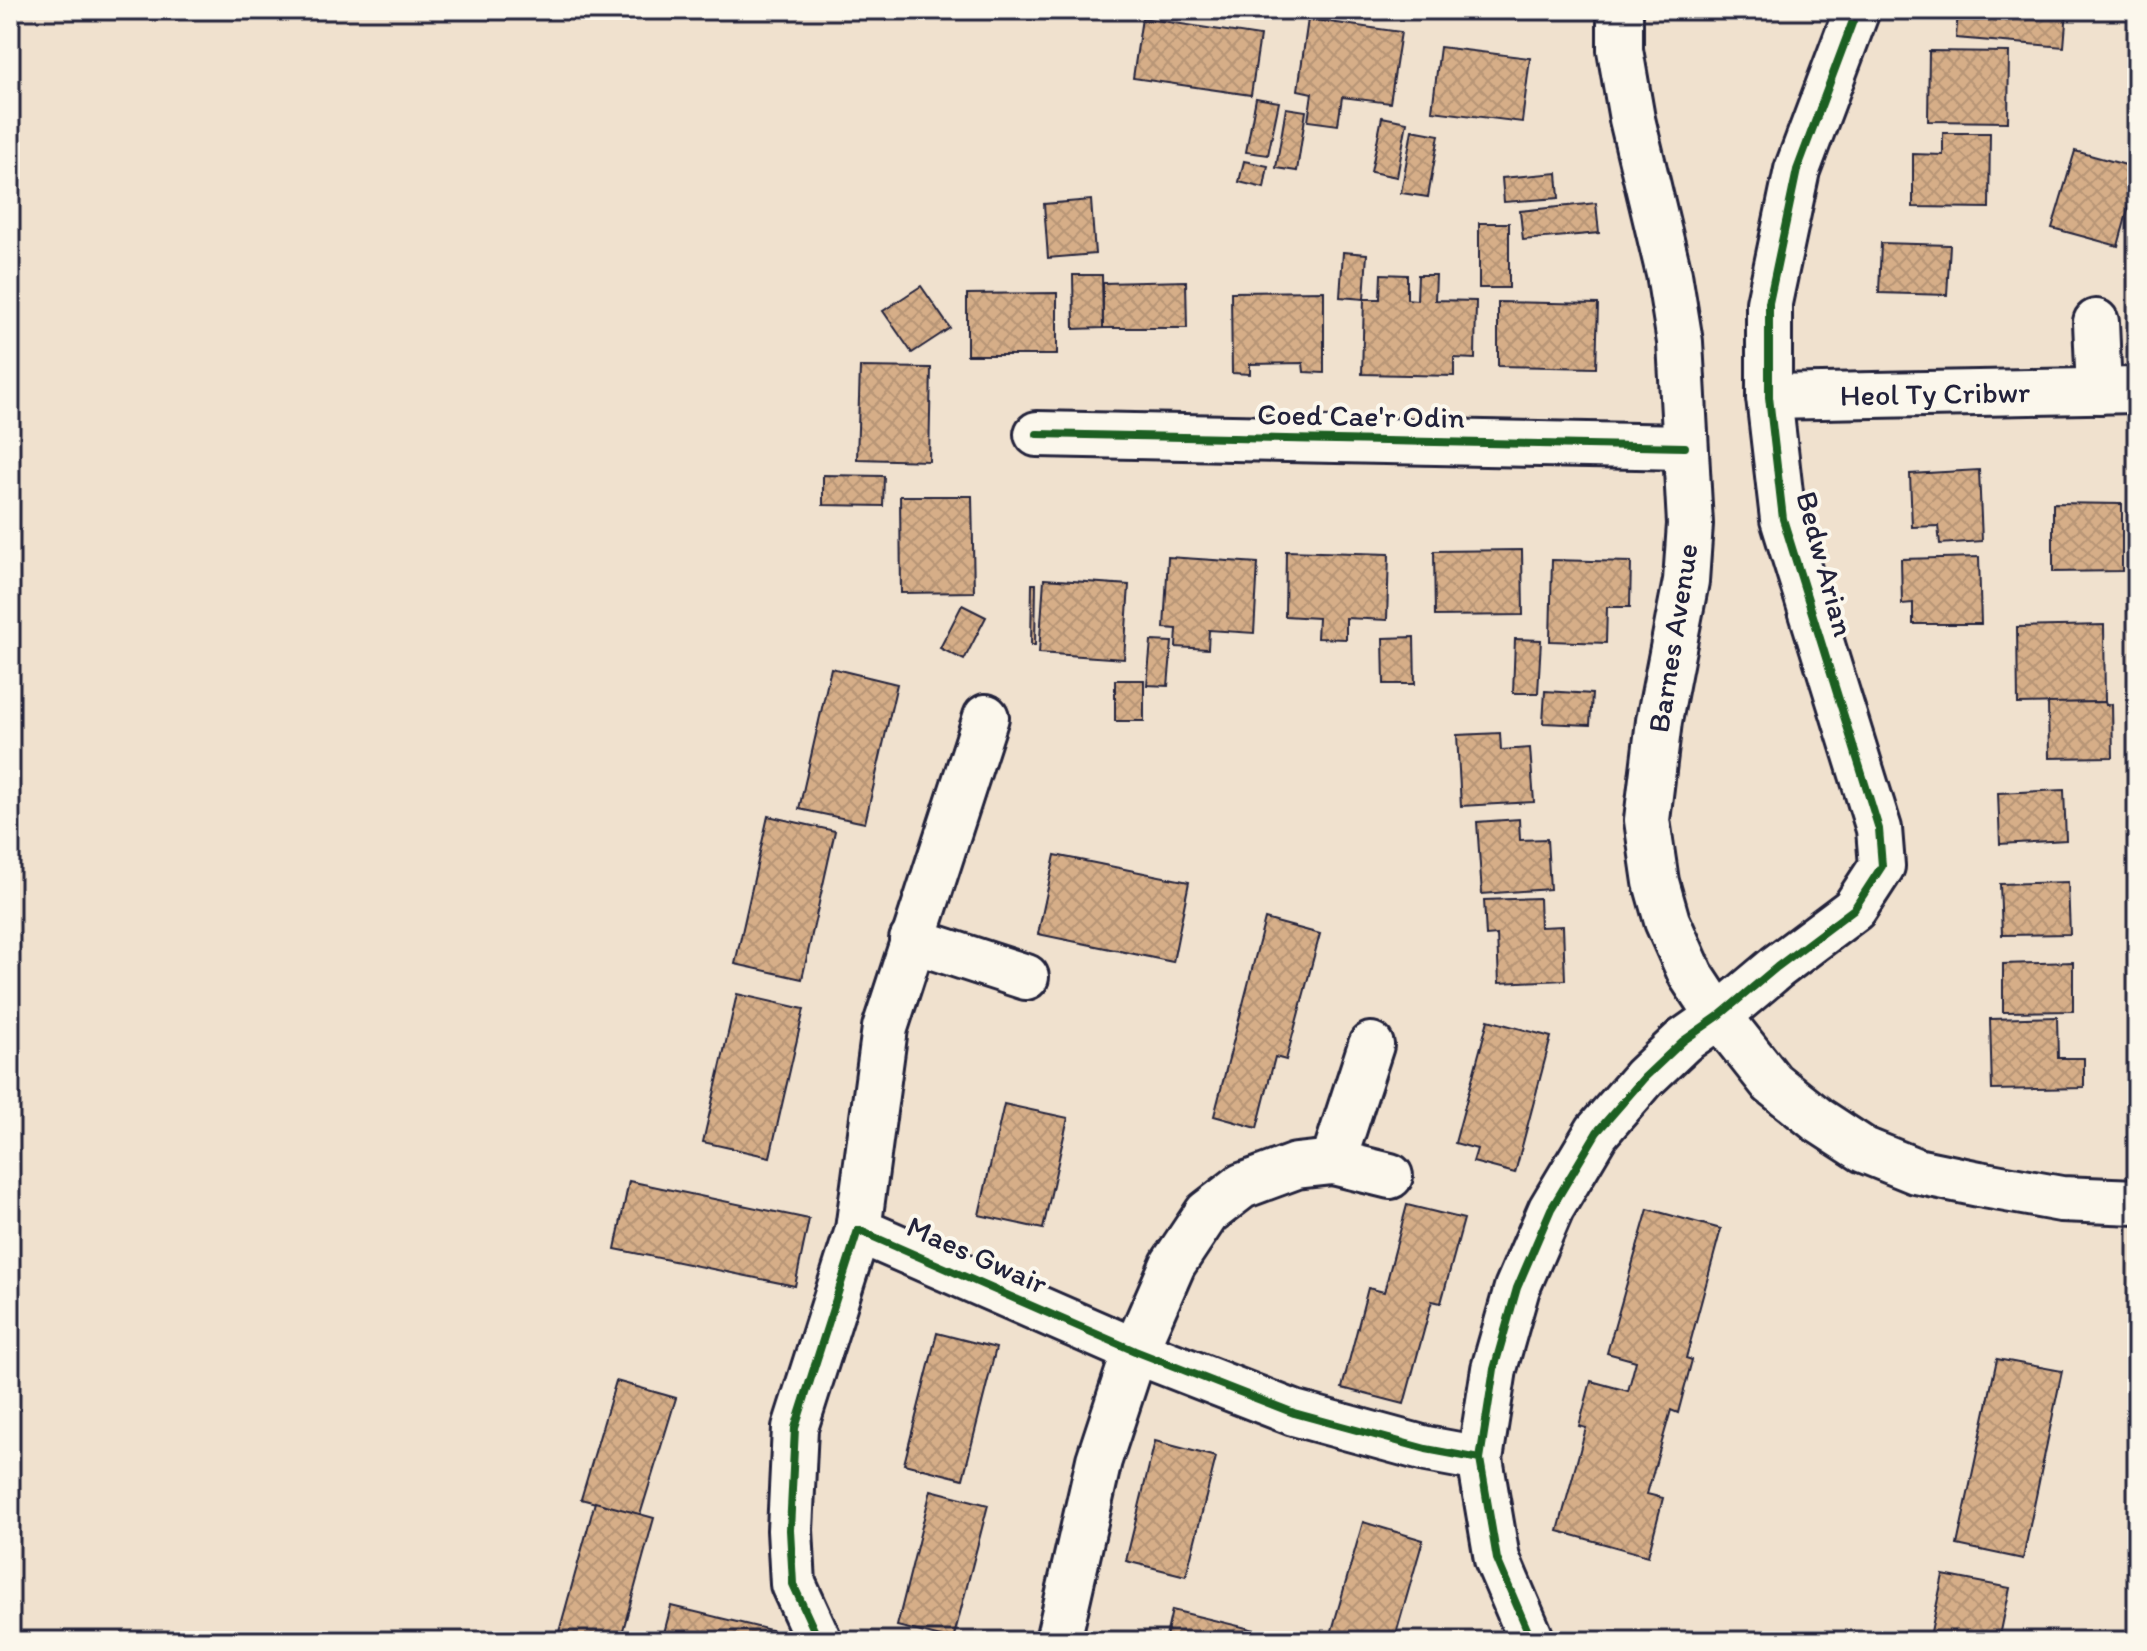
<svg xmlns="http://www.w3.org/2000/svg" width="2147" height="1651" font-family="Itim,sans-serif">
  <defs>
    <pattern id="building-cross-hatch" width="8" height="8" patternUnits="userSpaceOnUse" patternTransform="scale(2)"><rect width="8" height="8" fill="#d6ae88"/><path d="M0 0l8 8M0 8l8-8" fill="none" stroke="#b79576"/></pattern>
  </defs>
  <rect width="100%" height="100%" fill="#f0e1ce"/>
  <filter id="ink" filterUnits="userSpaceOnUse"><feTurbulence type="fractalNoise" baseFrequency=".0125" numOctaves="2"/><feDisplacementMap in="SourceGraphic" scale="16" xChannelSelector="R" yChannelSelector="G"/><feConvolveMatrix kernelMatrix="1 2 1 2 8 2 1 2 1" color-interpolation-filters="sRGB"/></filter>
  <g filter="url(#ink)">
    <g fill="url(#building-cross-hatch)" stroke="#22223b" stroke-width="2">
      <polygon points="1958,10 2067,10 2064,47 1956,38"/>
      <polygon points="1142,18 1260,36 1251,95 1133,78"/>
      <polygon points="1308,19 1401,32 1390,103 1342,97 1338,125 1308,121 1312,93 1298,90"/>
      <polygon points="1440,47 1530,58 1522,122 1432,111"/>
      <polygon points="1929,51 2009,52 2008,122 1928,121"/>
      <polygon points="1256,98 1279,102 1268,155 1246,152"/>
      <polygon points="1286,108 1306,111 1297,171 1276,168"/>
      <polygon points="1382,117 1407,122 1397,177 1371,172"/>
      <polygon points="1412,130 1439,135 1428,197 1401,193"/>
      <polygon points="1943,133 1990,133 1989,208 1913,207 1913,154 1943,155"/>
      <polygon points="2075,151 2137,168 2137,177 2118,246 2052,228"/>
      <polygon points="1244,161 1268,166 1264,188 1239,182"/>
      <polygon points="1557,173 1559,198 1504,202 1502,178"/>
      <polygon points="1091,200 1095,254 1048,258 1044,204"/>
      <polygon points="1596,203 1599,233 1523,240 1520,211"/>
      <rect x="1479" y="223" width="30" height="65"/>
      <polygon points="1881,243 1950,245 1947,295 1879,293"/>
      <polygon points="1343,252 1367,254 1364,299 1340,297"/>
      <polygon points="1381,274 1407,275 1407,299 1417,300 1418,275 1436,275 1435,300 1476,301 1475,359 1454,358 1454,376 1362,374 1364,299 1380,299"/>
      <polygon points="1073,275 1102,275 1103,328 1074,329"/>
      <polygon points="1186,281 1187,328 1103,328 1103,283"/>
      <polygon points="921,286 950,328 912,353 883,311"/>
      <polygon points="1324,291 1324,373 1304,372 1303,363 1250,364 1250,374 1232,373 1231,292"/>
      <polygon points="1057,293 1057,355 967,355 967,294"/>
      <polygon points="1498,302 1598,304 1596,368 1498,366"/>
      <polygon points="860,367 931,368 929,461 857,459"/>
      <polygon points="1979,470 1982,541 1940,544 1938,526 1912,527 1910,474"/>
      <polygon points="823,475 884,476 883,506 823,505"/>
      <polygon points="900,496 972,496 974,592 901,593"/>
      <polygon points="2053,503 2122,504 2122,571 2053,572"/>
      <polygon points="2134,506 2137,506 2137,570 2133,570"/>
      <polygon points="1522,550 1523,615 1435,616 1434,551"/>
      <polygon points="1286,551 1389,554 1387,620 1346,618 1346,639 1317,638 1318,618 1285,616"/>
      <polygon points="1168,557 1258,563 1254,633 1209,630 1208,649 1176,647 1177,629 1164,628"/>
      <polygon points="1979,557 1981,624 1913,624 1913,603 1902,604 1901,559"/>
      <polygon points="1552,560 1631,562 1630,607 1607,607 1606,643 1550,641"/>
      <polygon points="1044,579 1129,585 1124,659 1039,653"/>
      <polygon points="1032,584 1036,584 1035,645 1031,645"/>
      <polygon points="962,605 986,617 964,660 940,648"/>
      <polygon points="2104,625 2105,702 2018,704 2017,627"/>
      <polygon points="1414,637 1415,684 1384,684 1383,638"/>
      <polygon points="1515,639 1541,640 1538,693 1513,693"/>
      <polygon points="1151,641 1172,642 1168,686 1147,685"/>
      <polygon points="831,668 897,684 865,823 799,809"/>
      <rect x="1115" y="680" width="29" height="41"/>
      <polygon points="1545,691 1592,694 1590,725 1543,723"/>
      <polygon points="2105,702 2106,705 2112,704 2113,757 2049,758 2048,703"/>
      <polygon points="1500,733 1501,750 1530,748 1534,802 1461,806 1457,735"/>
      <polygon points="2064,790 2066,840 2000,844 1998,793"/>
      <polygon points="768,816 835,831 802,979 735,964"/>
      <polygon points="1519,819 1520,840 1547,839 1550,889 1482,894 1477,822"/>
      <polygon points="1055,855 1189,882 1173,962 1038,934"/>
      <polygon points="2068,882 2070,934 2002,935 2000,884"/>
      <polygon points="1539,898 1540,927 1563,926 1565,980 1499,983 1497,935 1486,936 1484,900"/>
      <polygon points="1265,919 1320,934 1286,1060 1275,1057 1257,1128 1214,1116"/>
      <polygon points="2073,962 2073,1011 2003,1012 2003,964"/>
      <polygon points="737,994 804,1009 770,1157 703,1142"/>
      <polygon points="2057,1017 2058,1058 2084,1058 2084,1088 1992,1090 1990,1019"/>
      <polygon points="1488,1020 1551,1037 1515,1173 1473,1162 1477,1149 1455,1143"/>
      <polygon points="2129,1021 2137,1021 2137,1096 2130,1096"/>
      <polygon points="1004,1104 1068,1118 1043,1229 979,1215"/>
      <polygon points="629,1181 809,1219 795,1286 615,1249"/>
      <polygon points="1407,1205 1464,1219 1441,1303 1432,1301 1404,1404 1342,1388 1368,1288 1384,1292"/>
      <polygon points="1648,1209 1721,1229 1686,1358 1692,1360 1678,1413 1671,1410 1647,1494 1663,1498 1648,1556 1558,1531 1586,1428 1579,1426 1591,1381 1628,1391 1636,1361 1607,1353"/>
      <polygon points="937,1333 996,1348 963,1479 904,1464"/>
      <polygon points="1997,1359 2062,1371 2023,1559 1957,1545"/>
      <polygon points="616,1381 676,1398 640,1515 581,1499"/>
      <polygon points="1155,1441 1216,1457 1186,1576 1126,1561"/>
      <polygon points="931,1490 988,1505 953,1640 897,1626"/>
      <polygon points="595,1502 654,1518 620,1641 564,1641 557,1639"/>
      <polygon points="1363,1522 1423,1540 1394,1641 1329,1641"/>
      <polygon points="1943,1575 2010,1588 1999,1641 1929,1641"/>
      <polygon points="671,1606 795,1636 793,1641 662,1641"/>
      <polygon points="1172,1610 1301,1641 1165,1641"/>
    </g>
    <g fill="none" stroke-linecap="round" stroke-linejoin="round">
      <g stroke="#22223b" stroke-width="50">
        <g id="minor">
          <polyline points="1620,10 1620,50 1632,119 1669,274 1680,342 1690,524 1686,581 1659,721 1647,820 1656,882 1667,921 1691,975 1712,1007 1772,1083 1818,1120 1864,1150 1916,1171 1979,1184 2061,1199 2137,1202"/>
          <polyline points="2096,322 2099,391"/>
          <path id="s1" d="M1769,397L2137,390"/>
          <polyline points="1037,434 1685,447"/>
          <polyline points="912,940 1026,977"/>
          <polyline points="1333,1162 1390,1176"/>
          <polyline points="858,1230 885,1028 986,717"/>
          <polyline points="819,1641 793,1584 790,1530 795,1428 858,1230 1135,1351 1294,1413 1426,1449 1480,1459"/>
          <polyline points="1058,1641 1099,1460 1135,1351 1173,1264 1207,1213 1242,1186 1296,1166 1333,1162 1371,1045"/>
          <polyline points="1532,1641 1497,1559 1480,1459 1494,1369 1517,1288 1551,1209 1597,1132 1644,1078 1683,1041 1720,1015 1777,967 1854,909 1882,866 1879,829 1783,519 1769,397 1769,303 1797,170 1857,10"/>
        </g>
      </g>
      <use href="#minor" stroke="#fbf7ec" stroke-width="44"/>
      <g stroke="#fbf7ec" stroke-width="13">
        <g id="cycleway">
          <polyline points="1037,434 1685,447"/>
          <polyline points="819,1641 793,1584 790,1530 795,1428 858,1230 1135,1351 1294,1413 1426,1449 1480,1459"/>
          <polyline points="1532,1641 1497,1559 1480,1459 1494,1369 1517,1288 1551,1209 1597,1132 1644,1078 1683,1041 1720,1015 1777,967 1854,909 1882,866 1879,829 1783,519 1769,397 1769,303 1797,170 1857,10"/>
        </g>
      </g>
      <use href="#cycleway" stroke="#1b5e20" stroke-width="8"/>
    </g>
  </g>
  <g text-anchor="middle" stroke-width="8" stroke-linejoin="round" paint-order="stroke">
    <g font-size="30" fill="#22223b" stroke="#fbf7ec">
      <text dy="10" stroke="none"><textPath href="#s1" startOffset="166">Heol Ty Cribwr</textPath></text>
      <text transform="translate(1361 416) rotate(1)" y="10">Coed Cae'r Odin</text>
      <text transform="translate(1825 564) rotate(75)" y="10">Bedw Arian</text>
      <text transform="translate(1673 638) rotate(-81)" y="10">Barnes Avenue</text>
      <text transform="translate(977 1255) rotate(24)" y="10">Maes Gwair</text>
    </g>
  </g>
  <rect width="2147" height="1651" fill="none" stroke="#fbf7ec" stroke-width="40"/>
  <rect x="20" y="20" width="2107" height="1611" fill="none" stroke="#22223b" stroke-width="3" filter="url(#ink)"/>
</svg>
